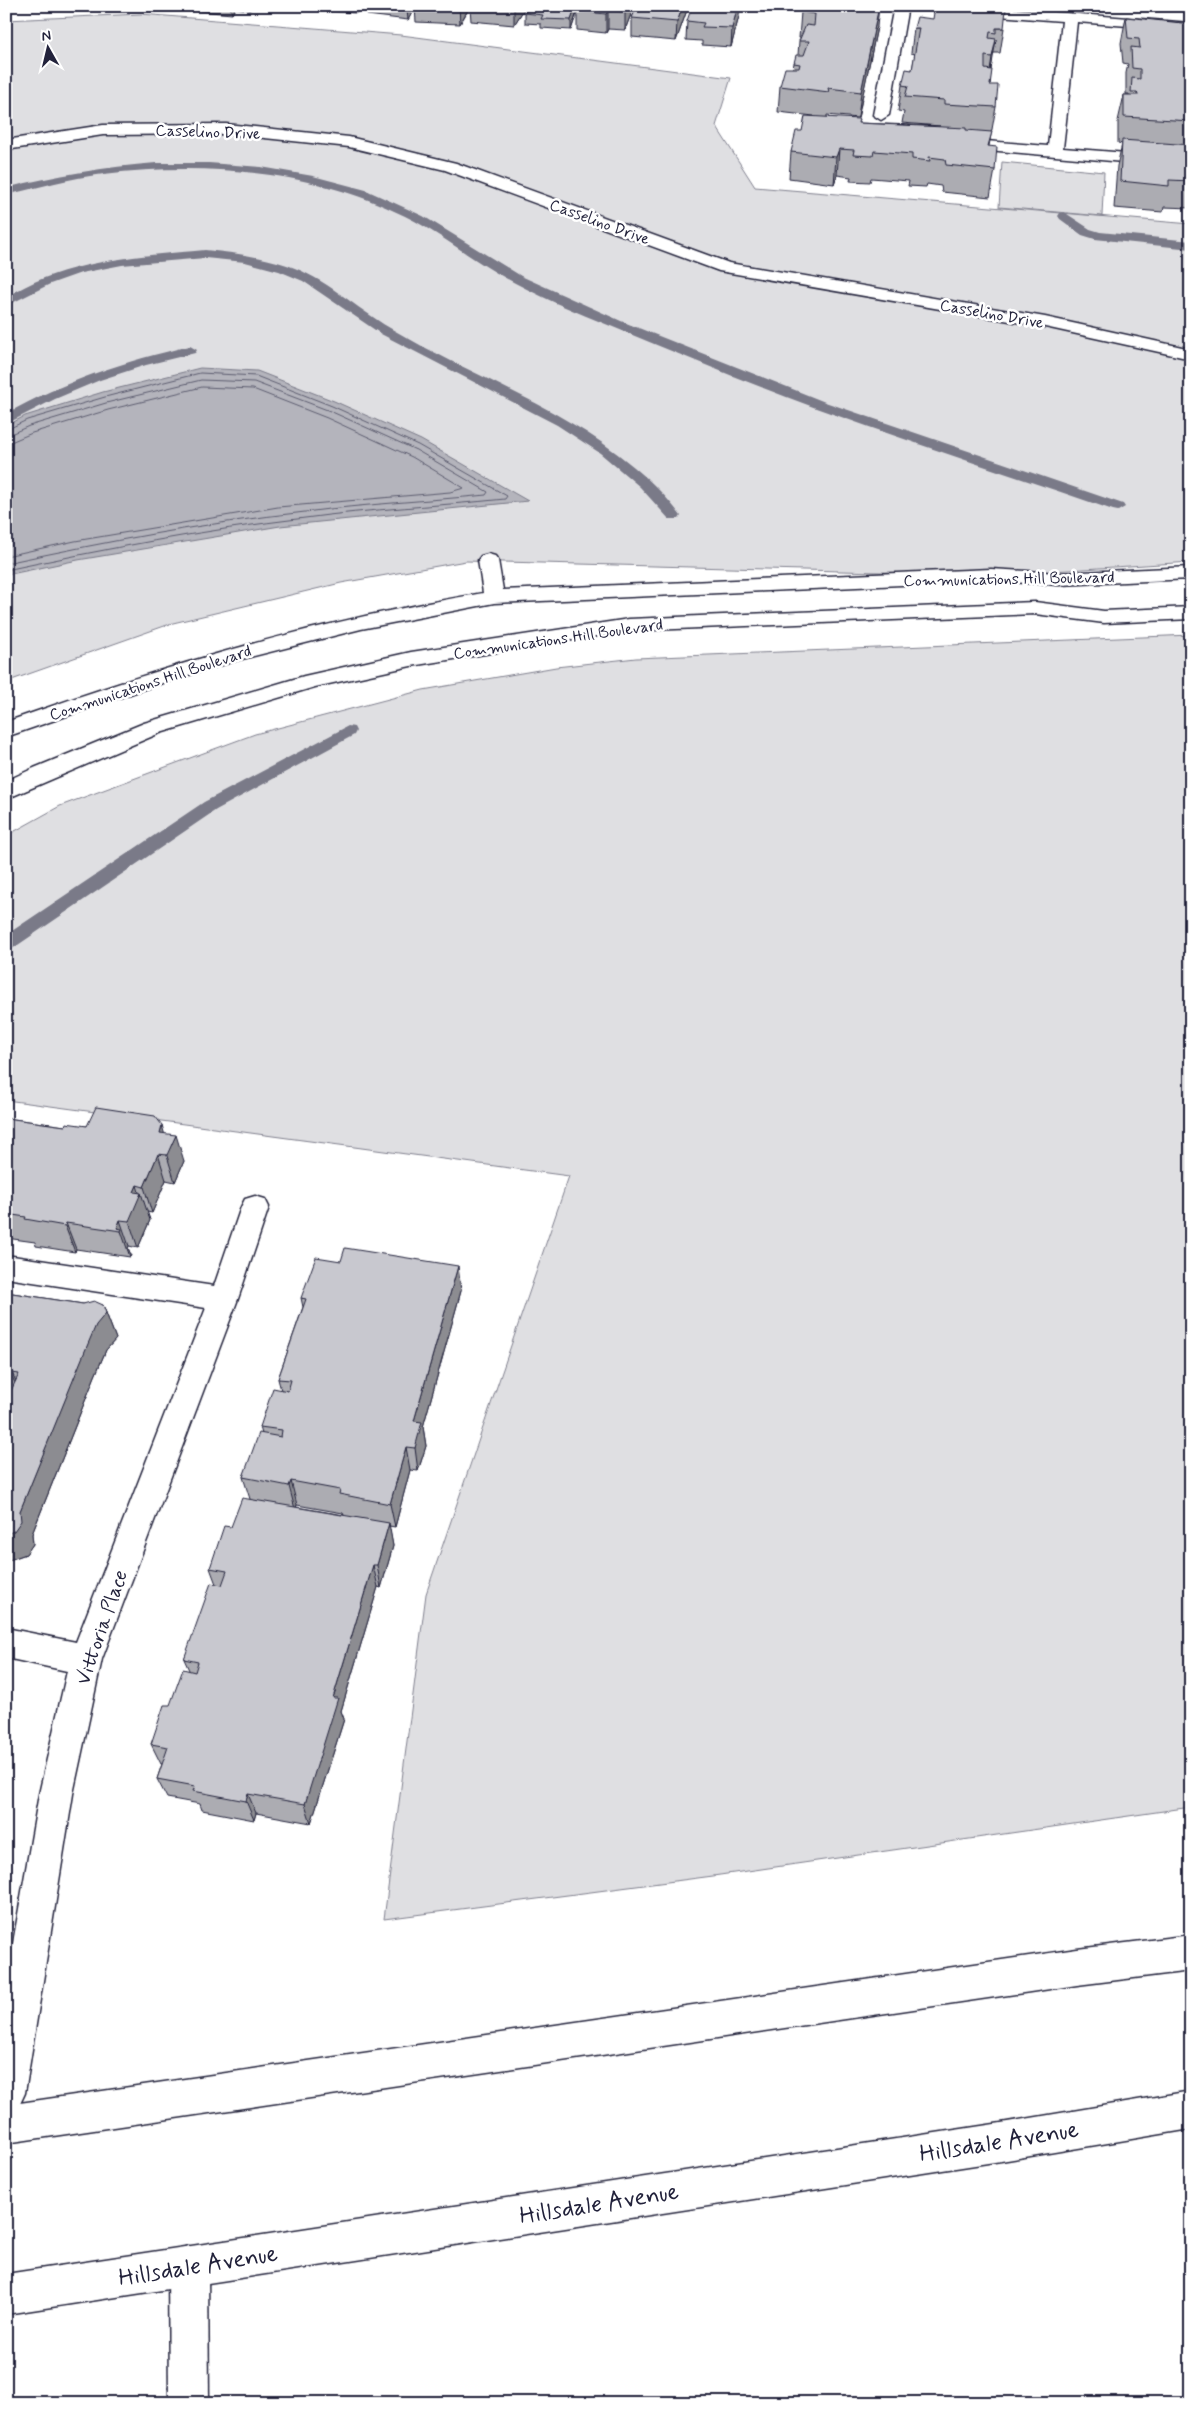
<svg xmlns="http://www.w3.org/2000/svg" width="1197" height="2409" font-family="Mynerve,sans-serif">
  <rect width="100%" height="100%" fill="#fff"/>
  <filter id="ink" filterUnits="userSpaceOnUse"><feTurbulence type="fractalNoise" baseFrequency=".02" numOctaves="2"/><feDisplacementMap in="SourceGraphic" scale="10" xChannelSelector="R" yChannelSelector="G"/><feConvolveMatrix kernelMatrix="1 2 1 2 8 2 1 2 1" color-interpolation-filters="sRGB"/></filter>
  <g filter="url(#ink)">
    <g fill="#dfdfe2" stroke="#80808e">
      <polygon points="141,14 401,35 731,78 716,126 755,187 1191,224 1191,562 991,575 466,561 341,583 173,623 6,682 6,20"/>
      <polygon points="1002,162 1104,172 1102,216 999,207"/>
      <polygon points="1191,635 1191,1807 713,1876 384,1919 426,1594 569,1176 6,1100 6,836 60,806 255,734 423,690 556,667 636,658"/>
    </g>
    <polygon fill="#b4b4bc" stroke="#7a7a88" points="200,368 257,371 334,401 421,440 528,501 280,526 78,560 6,575 6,426 25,416 103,392"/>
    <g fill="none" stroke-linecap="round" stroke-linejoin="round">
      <g stroke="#5c5c6f" stroke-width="1">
        <path d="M6,430L27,420L105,397L200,373L256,376L332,406L418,445L507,496L505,499C438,506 371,509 305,518C204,530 105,549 6,570"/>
        <path d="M6,436L29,426L106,403L201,380L254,382L330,411L416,450L488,492L486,495C426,501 365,504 305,512C204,523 105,542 6,563"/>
        <polyline points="6,444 32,433 108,410 202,387 253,389 327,418 412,457 464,488 450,492 278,507 75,541 6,556"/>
      </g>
      <g fill="#7a7a88" fill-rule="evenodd">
        <path d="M156,163H209L261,167L313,176L366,190L423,216L521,276L621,321L825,402L1123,504L1125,507L1118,511L1113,510C1014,476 915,444 816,408C748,383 681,355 613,327C573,311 533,294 495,272C465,254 437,232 405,216C314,170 204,162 104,174C71,178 39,187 6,195V188C56,175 105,167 156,163Z"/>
        <polygon points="1064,212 1090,229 1100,232 1191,241 1191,249 1095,239 1082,235 1060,219 1058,216 1060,213"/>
        <path d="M205,250C233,253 260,256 287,265C325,278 356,308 390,328C471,376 561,406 634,467C651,481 668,498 681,516L679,519H669L640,487L600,453L557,425L381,334L303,281L279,271L245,262L205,258L122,265L81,273L50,284L6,306V297C18,290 31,283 44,278C96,258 150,255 205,250Z"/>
        <path d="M190,346L197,350L195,353L146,365L100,380L55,399L6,424V414C64,381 125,361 190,346Z"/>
        <polygon points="348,726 354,727 356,731 354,735 216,810 12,949 6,950 6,935 204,802"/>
      </g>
      <g stroke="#22223b" stroke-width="3">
        <g id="minor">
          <polygon points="894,6 908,6 889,115 881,120 873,115"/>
          <polygon points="915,6 980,6 1191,23 1191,31 1077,22 1063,148 1191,158 1191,168 954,147 952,144 954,141 960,139 1048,146 1062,21 922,10"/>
          <polygon points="226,124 349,137 456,163 729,263 1045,317 1191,349 1191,359 1045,327 719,271 445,170 349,147 226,134 103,135 6,150 6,140 103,125"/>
          <path d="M488,554L495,556L498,560L503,590L991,569L1059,573L1191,567V579L1059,585L991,581L494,603L361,629L238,660L153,686L6,737V722C165,665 317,621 483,593L478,560L481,556Z"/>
          <polygon points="1035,602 1104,611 1191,607 1191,619 1104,623 1035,614 629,631 547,644 411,666 315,687 160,733 6,799 6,781 34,768 144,723 304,676 411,652 629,619"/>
          <polygon points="255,1196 265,1199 269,1207 238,1299 102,1659 73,1794 25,2093 19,2106 6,2112 6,1983 39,1794 67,1671 6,1658 6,1628 76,1642 206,1308 6,1278 6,1255 214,1286 241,1207 245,1199"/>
          <polygon points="188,2246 202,2252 208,2266 209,2403 169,2403 168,2266 174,2252"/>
        </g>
      </g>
      <g stroke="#22223b" stroke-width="3">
        <g id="major">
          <polygon points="1191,1935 1191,1971 1077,1985 6,2143 6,2105 1077,1949"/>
          <polygon points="1191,2091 1191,2129 1001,2161 6,2314 6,2274 1001,2123"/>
        </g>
      </g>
      <use href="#minor" fill="#fff" fill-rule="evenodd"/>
      <use href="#major" fill="#fff" fill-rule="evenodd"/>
    </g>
    <g fill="#acacb2" stroke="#22223b" fill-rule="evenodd">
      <polygon points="198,6 253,6 250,10 235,8 232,14 199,11"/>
      <polygon points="259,6 292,6 289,9 259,7"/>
      <polygon points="313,6 361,6 357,13 313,10"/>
      <polygon points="366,6 526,6 514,25 471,21 470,7 460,24 416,22 415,7 408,20 367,15"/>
      <polygon points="579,6 634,6 625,30 608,29 606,33 577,30 577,13 571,30 541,28 541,24 525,23 525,13"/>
      <polygon points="637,6 687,6 687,10 676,41 632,37 632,18"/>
      <polygon points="803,6 877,27 858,118 827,115 827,117 859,123 940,126 902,123 904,112 898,111 902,85 912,70 915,54 911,53 914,28 1004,28 1000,53 993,53 991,70 990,85 996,107 989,146 995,170 990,197 942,192 941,186 927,184 926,187 908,186 909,181 871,178 870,182 850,181 851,177 837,175 834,184 789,178 791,152 802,131 814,116 778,112 780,86 793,68 794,63 798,55 799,41 801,38 799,38 801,12"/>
      <polygon points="739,16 731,47 702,45 702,41 686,40 687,21"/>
      <polygon points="1126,17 1191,24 1191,208 1164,207 1163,212 1114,208 1117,166 1122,144 1118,143 1118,121 1124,95 1129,95 1129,94 1126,94 1126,73 1128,64 1123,63 1121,43"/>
      <polygon points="6,1118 65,1126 87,1126 164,1133 184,1161 175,1182 166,1180 152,1213 147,1212 150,1220 138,1248 129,1246 128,1248 131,1255 130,1257 76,1249 75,1252 36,1246 35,1242 6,1238"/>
      <path d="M461,1291L423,1427L426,1446L418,1471L410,1470L395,1527L389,1526L393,1546L381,1588L378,1587L341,1711L344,1719L311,1823L256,1813L254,1820L202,1810L200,1804L167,1798L157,1779L162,1764H161L151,1744L189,1670L184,1659L216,1584L210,1568L231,1527L250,1499L243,1477L262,1434L260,1427L281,1390L278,1379L303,1307L301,1298ZM297,1505L343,1513L344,1515L296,1507Z"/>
      <polygon points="6,1292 83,1304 103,1305 116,1339 106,1350 95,1376 32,1534 33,1544 26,1554 9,1560 6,1557 6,1401 8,1397 6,1396"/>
    </g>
    <g fill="#8c8c91" stroke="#22223b">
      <polygon points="230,6 235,6 235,8 232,14"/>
      <polygon points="356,6 361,6 357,13"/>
      <polygon points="410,6 415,6 415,7 408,20 407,10"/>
      <polygon points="459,6 470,6 460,24"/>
      <polygon points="514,6 526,6 514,25"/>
      <polygon points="576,6 579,6 571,30 571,20"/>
      <polygon points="627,6 634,6 625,30 625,12"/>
      <polygon points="683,6 687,6 687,10 676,41 677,22"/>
      <polygon points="738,6 740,6 739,16 731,47 732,28"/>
      <polygon points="879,6 877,27 858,118 861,92"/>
      <polygon points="608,11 608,29 606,33 606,14"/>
      <polygon points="996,39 992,64 988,83 992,57"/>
      <polygon points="839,149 837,175 834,184 836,157"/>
      <polygon points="162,1125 169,1150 176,1135 184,1161 175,1182 160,1133"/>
      <polygon points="158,1154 166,1180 152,1213 144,1187"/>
      <polygon points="137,1185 140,1196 141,1193 150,1220 138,1248 129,1221 134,1192"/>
      <polygon points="120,1220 129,1246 128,1248 131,1255 130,1257 121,1231 117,1228"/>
      <polygon points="66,1223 76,1249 75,1252 65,1226"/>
      <polygon points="458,1266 461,1291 423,1427 426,1446 418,1471 415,1448 414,1421"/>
      <polygon points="103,1305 116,1339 106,1350 95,1376 32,1534 33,1544 26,1554 9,1560 6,1555 6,1534 20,1511"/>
      <polygon points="12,1373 24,1397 23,1399 11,1375"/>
      <polygon points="406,1447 410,1470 395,1527 390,1504"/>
      <polygon points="291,1481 297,1505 295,1509 289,1486"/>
      <polygon points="389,1523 393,1546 381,1588 377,1565"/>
      <polygon points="373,1565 378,1587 341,1711 344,1719 311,1823 305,1804 333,1698"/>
      <polygon points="248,1794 256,1813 254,1820 246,1801"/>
    </g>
    <g fill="#c8c8cf" stroke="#22223b">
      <polygon points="374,6 410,6 407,10"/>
      <polygon points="528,6 576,6 571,20 541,19 543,15 525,13"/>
      <polygon points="579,6 627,6 625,12 608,11 606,14 577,11"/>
      <polygon points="637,6 683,6 677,22 632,18"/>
      <polygon points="692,6 738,6 732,28 702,27 704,23 687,21"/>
      <polygon points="803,6 879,6 861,92 828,88 829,92 780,86 785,68 799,68 800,64 794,63 796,55 804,55 809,41 799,41 806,25 814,26 815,14 801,12"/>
      <polygon points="935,6 957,6 1006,9 1004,28 996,28 996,33 990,32 989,38 996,39 992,57 985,56 985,69 992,70 990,85 998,85 996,107 944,104 944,100 905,97 908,86 902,85 906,69 912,70 919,28 914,28 917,17 933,19"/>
      <polygon points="1126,17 1191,24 1191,121 1124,117 1124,95 1138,95 1137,92 1131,92 1132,78 1140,79 1140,69 1132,68 1131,47 1140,48 1139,39 1128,38"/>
      <polygon points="805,116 859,119 858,123 966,128 966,130 992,132 988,146 997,147 995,170 946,165 945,159 929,157 930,161 912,159 912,154 874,151 873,156 853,155 854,150 839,149 836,157 791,152 796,131 802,131"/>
      <polygon points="1122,140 1191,145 1191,181 1169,180 1169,186 1120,181"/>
      <polygon points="96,1107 155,1116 162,1125 160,1133 176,1135 167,1155 158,1154 144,1187 137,1185 134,1192 141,1193 129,1221 120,1220 117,1228 122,1229 121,1231 66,1223 65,1226 25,1219 26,1217 6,1214 6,1118 65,1126 66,1123 87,1126"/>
      <polygon points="345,1248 458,1266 414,1421 422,1422 415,1448 406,1447 390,1504 339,1494 340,1490 291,1481 289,1486 243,1477 259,1433 281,1437 282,1430 260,1427 273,1388 288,1391 291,1380 278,1379 306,1299 301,1298 316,1257 341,1261"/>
      <polygon points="6,1292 83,1304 94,1301 103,1305 106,1313 96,1325 85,1351 20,1511 21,1521 14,1531 6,1534 6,1401 19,1374 12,1373 11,1375 6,1374"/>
      <polygon points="242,1498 389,1523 377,1565 373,1565 333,1698 338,1698 305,1804 248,1794 246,1801 193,1791 195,1786 157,1779 168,1747 151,1744 164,1705 170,1705 183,1669 195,1672 198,1662 184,1659 211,1583 222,1585 227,1571 210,1568 224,1526 231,1527"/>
      <polygon points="1147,2400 1148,2403 1134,2403"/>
    </g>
  </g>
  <g text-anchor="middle" stroke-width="5" stroke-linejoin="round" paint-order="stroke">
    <g font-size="16" fill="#22223b" stroke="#fff">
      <text transform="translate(208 131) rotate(2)" y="6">Casselino Drive</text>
      <text transform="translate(600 221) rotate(20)" y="6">Casselino Drive</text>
      <text transform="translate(992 313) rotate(10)" y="6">Casselino Drive</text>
      <text transform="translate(1009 578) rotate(-1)" y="6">Communications Hill Boulevard</text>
      <text transform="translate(558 638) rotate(-8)" y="6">Communications Hill Boulevard</text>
      <text transform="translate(150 682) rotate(-18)" y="6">Communications Hill Boulevard</text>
    </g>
    <g font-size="20" fill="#22223b" stroke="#fff">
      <text transform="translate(101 1627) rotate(-71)" y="7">Vittoria Place</text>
    </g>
    <g font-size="24" fill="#22223b" stroke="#fff">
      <text transform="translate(999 2141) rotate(-9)" y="8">Hillsdale Avenue</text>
      <text transform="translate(599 2203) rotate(-9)" y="8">Hillsdale Avenue</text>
      <text transform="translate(198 2265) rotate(-9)" y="8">Hillsdale Avenue</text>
    </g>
  </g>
  <rect width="1197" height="2409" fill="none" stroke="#fff" stroke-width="25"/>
  <rect x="12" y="12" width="1172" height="2384" fill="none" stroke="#22223b" stroke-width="2" filter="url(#ink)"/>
  <g transform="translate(48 48) rotate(352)" stroke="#ffffff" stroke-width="4" paint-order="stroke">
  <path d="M0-4L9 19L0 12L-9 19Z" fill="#22223b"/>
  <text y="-8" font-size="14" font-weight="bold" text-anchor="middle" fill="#22223b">N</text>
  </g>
</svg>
